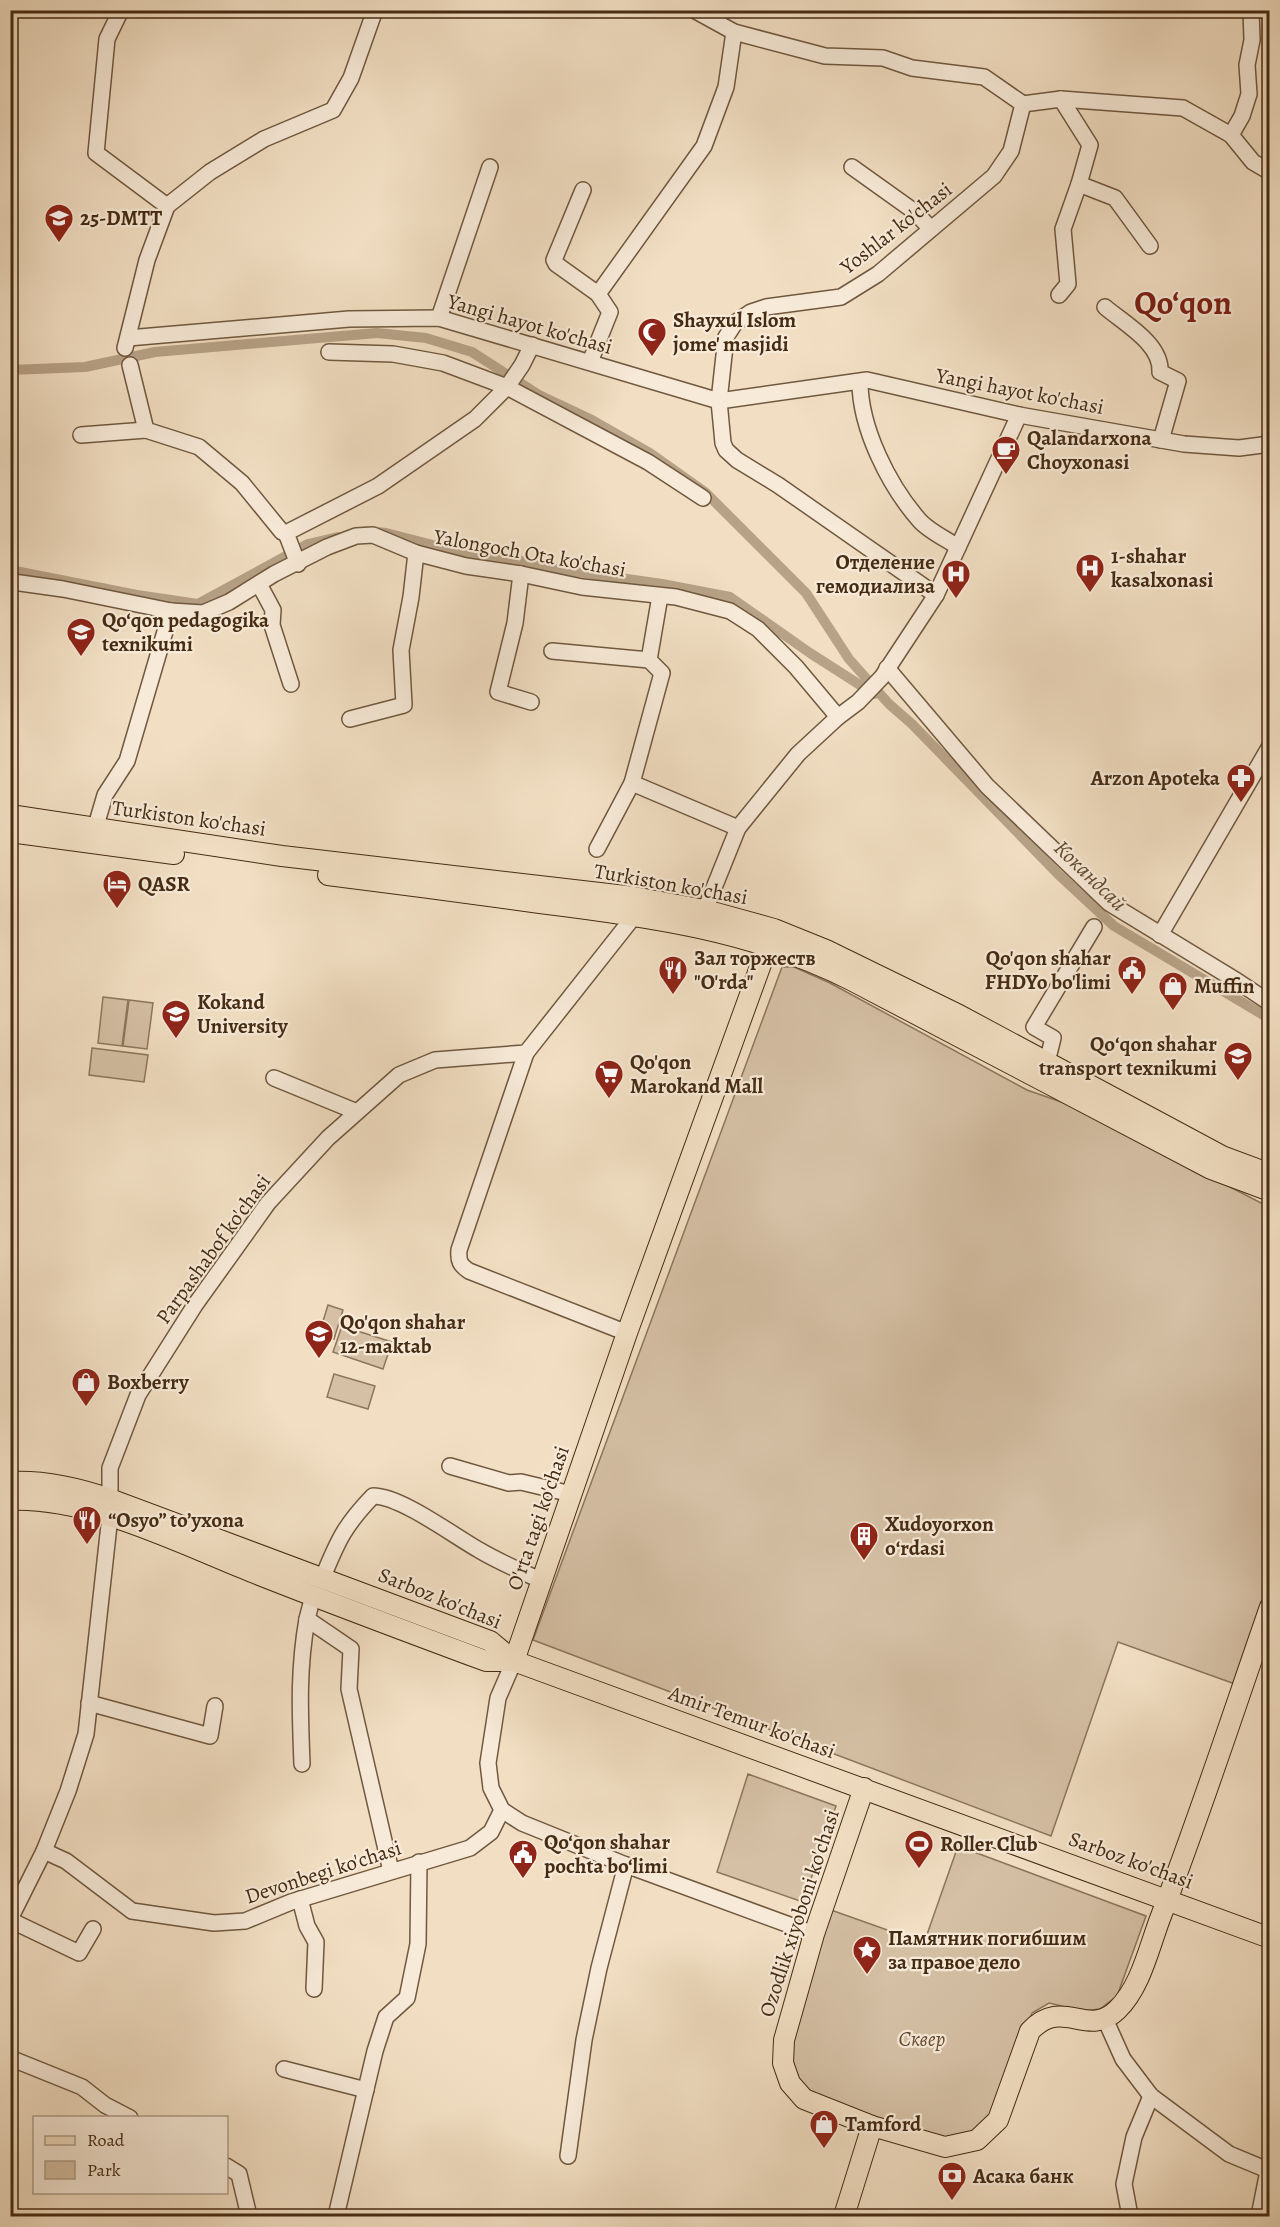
<svg xmlns="http://www.w3.org/2000/svg" width="1280" height="2227" font-family="Alegreya,serif">
  <rect width="100%" height="100%" fill="#f2dfc3"/>
  <filter id="stains"><feTurbulence type="fractalNoise" baseFrequency=".00333" numOctaves="4"/><feColorMatrix values="0 0 0 0 .2 0 0 0 0 .09 0 0 0 0 .02 0 0 0 .5 -.17"/></filter>
  <radialGradient id="worn" r=".72"><stop offset=".6" stop-color="#630" stop-opacity="0"/><stop offset="1" stop-color="#630" stop-opacity=".3"/></radialGradient>
  <g fill="#d5c0a5" stroke="#8d765c" stroke-width="1.5">
    <polygon points="782,967 794,967 830,983 1027,1090 1070,1105 1269,1207 1269,1582 1235,1684 1118,1642 1051,1836 533,1640"/>
    <polygon points="103,997 128,1000 122,1046 98,1043"/>
    <polygon points="129,1000 153,1003 147,1049 123,1046"/>
    <polygon points="92,1048 148,1055 144,1082 89,1075"/>
    <polygon points="328,1305 343,1310 334,1339 319,1334"/>
    <polygon points="342,1326 392,1342 383,1369 333,1352"/>
    <polygon points="334,1374 375,1386 368,1409 327,1397"/>
    <polygon points="748,1774 836,1806 803,1902 717,1872"/>
    <polygon points="958,1846 1146,1916 1117,1996 1100,2009 1082,2011 1049,2003 1032,2013 997,2115 962,2140 923,2142 807,2096 789,2075 788,2037 831,1910 924,1943"/>
  </g>
  <g fill="none" stroke-linecap="round" stroke-linejoin="round">
    <g stroke="#b7a287" stroke-width="10">
      <polyline points="10,370 85,367 155,352 377,333 426,338 472,352 539,395 592,420 650,453 705,492 806,593 849,659 889,704 912,724 1058,874 1114,926 1270,1019"/>
      <polyline points="377,532 386,533 472,555 501,557 564,570 662,584 730,597 810,653 874,694"/>
      <polyline points="10,570 137,595 198,604 308,544 338,537"/>
    </g>
    <g stroke="#70583f" stroke-width="18">
      <g id="minor">
        <polyline points="121,10 107,39 96,153 167,206"/>
        <polyline points="694,10 734,32 825,56 883,58 912,68 984,77 1023,104 1061,99 1183,108 1231,135 1253,162 1270,172"/>
        <polyline points="1231,135 1242,116 1249,94 1247,65 1252,40 1251,10"/>
        <polyline points="852,167 915,212 931,229"/>
        <polyline points="1079,184 1115,198 1150,246"/>
        <polyline points="583,190 554,260 556,264 598,294"/>
        <polyline points="1059,295 1068,284 1063,229 1079,184 1090,145 1061,99"/>
        <path d="M1105,307C1125,324 1162,344 1160,372L1178,381L1161,440"/>
        <polyline points="439,318 490,167"/>
        <polyline points="128,338 349,319 439,318 719,401 867,380 1019,415 1184,444 1239,448 1270,444"/>
        <polyline points="125,348 147,260 167,206 210,172 264,139 333,110 351,78 375,10"/>
        <polyline points="329,352 393,354 443,363 507,387 648,462 703,498"/>
        <polyline points="590,362 610,312 598,294 704,146 726,87 734,32"/>
        <polyline points="130,365 146,430 199,447 242,483 282,532 286,533 378,486 475,419 507,387 522,365 532,345"/>
        <path d="M860,382C860,428 889,486 920,521C929,531 946,539 958,547"/>
        <polyline points="81,435 146,430"/>
        <polyline points="286,533 298,564"/>
        <polyline points="521,574 515,623 498,692 531,702"/>
        <polyline points="13,582 63,589 171,611 203,613 229,602 274,574 327,547 356,536 373,535 416,553 466,566 521,574 582,587 676,597 730,611 758,629 796,667 838,717"/>
        <polyline points="259,584 273,610 272,625 291,684"/>
        <polyline points="936,595 778,485 737,460 726,450 723,443 719,401 726,337 735,323 751,312 766,307 841,297 878,274 994,176 1011,151 1023,104"/>
        <polyline points="660,596 649,660 662,673 632,783 738,828"/>
        <polyline points="552,651 649,660"/>
        <polyline points="887,668 987,786 1109,903 1237,981 1270,1003"/>
        <polyline points="350,719 404,705 401,650 411,597 416,553"/>
        <polyline points="95,829 105,795 127,761 171,611"/>
        <polyline points="597,849 632,783"/>
        <polyline points="705,910 738,828 798,754 838,717 858,702 882,677 936,595 1019,415"/>
        <polyline points="1160,935 1270,746"/>
        <path d="M526,1053L459,1250C458,1261 460,1265 469,1271L627,1333"/>
        <polyline points="1047,1062 1053,1038 1034,1027 1094,927"/>
        <polyline points="274,1078 357,1112"/>
        <polyline points="450,1466 509,1483 521,1482 571,1494"/>
        <polyline points="110,1499 110,1468 138,1395 195,1305 268,1203 328,1138 399,1075 435,1060 526,1053 635,915"/>
        <path d="M323,1577C338,1540 345,1525 373,1496C401,1496 454,1536 479,1550C499,1562 521,1571 542,1581"/>
        <polyline points="313,1596 307,1619 351,1649 349,1689 391,1871"/>
        <polyline points="514,1661 498,1698 488,1763 491,1788 502,1810 522,1823 626,1865 814,1934"/>
        <polyline points="89,1703 210,1736 215,1706"/>
        <path d="M302,1764C300,1711 298,1671 307,1619"/>
        <polyline points="44,1851 66,1861 132,1911 214,1923 245,1921 291,1902 470,1848 491,1832 502,1810"/>
        <polyline points="300,1899 307,1926 316,1942 314,1989"/>
        <polyline points="10,1919 44,1851 68,1791 86,1734 110,1516"/>
        <polyline points="10,1920 79,1953 93,1929"/>
        <polyline points="1105,2019 1123,2059 1151,2096 1229,2154 1270,2171"/>
        <polyline points="10,2058 82,2087 105,2105 130,2118"/>
        <polyline points="284,2069 366,2090"/>
        <polyline points="568,2156 584,2040 599,1968 626,1865"/>
        <polyline points="226,2166 239,2174 249,2216"/>
        <polyline points="336,2216 375,2051 386,2017 407,1998 418,1944 419,1862"/>
        <polyline points="1130,2216 1124,2184 1134,2137 1151,2096"/>
        <polyline points="1259,2216 1268,2171"/>
      </g>
    </g>
    <g stroke="#452b13" stroke-width="22">
      <g id="major">
        <polyline points="10,815 282,856 634,897 705,910 774,929 826,950 959,1015 1222,1156 1270,1174"/>
        <polyline points="10,832 174,854"/>
        <path d="M328,875C399,884 469,893 540,903C647,916 754,931 851,980L1211,1169L1270,1191"/>
        <path d="M10,1482C45,1480 78,1488 110,1499L490,1641L514,1661L1270,1938"/>
        <path d="M10,1500C90,1497 179,1543 252,1572C330,1603 408,1632 486,1661H514"/>
        <polyline points="514,1661 627,1333 772,934"/>
        <path d="M864,1788L814,1934L784,2040L783,2063L790,2083L804,2099L872,2126L945,2147L977,2140L998,2120L1030,2031C1063,1996 1087,2039 1117,2010C1141,1987 1149,1947 1161,1916C1200,1815 1234,1710 1270,1607"/>
        <polyline points="844,2216 872,2126"/>
      </g>
    </g>
    <use href="#minor" stroke="#f7ead8" stroke-width="15"/>
    <use href="#major" stroke="#f2dfc3" stroke-width="20"/>
  </g>
  <defs>
    <g id="school-pin" transform="scale(1.5)"><path d="M0 17L-7.5 6A9.5 9.5 0 1 1 7.5 6Z" fill="#8f2418" stroke="#f7ead8"/><path d="M0-5L7-2L0 1L-7-2ZM-4 1L0 2.5L4 1V4Q0 6-4 4Z" fill="#fff"/></g>
    <g id="mosque-pin" transform="scale(1.5)"><path d="M0 17L-7.5 6A9.5 9.5 0 1 1 7.5 6Z" fill="#8f2418" stroke="#f7ead8"/><path d="M3.5-4.9A6 6 0 1 0 3.5 4.9A5 5 0 1 1 3.5-4.9Z" fill="#fff"/></g>
    <g id="cafe-pin" transform="scale(1.5)"><path d="M0 17L-7.5 6A9.5 9.5 0 1 1 7.5 6Z" fill="#8f2418" stroke="#f7ead8"/><path d="M-5.5-4.5H6V0H3Q3 3.5 0 3.5H-2.5Q-5.5 3.5-5.5 0ZM3-3.2v2h1.7v-2ZM-6 4.5H4V6H-6Z" fill="#fff"/></g>
    <g id="hospital-pin" transform="scale(1.5)"><path d="M0 17L-7.5 6A9.5 9.5 0 1 1 7.5 6Z" fill="#8f2418" stroke="#f7ead8"/><path d="M-5-5h3v3.5h4V-5h3V5h-3V1.5h-4V5h-3Z" fill="#fff"/></g>
    <g id="university-pin" transform="scale(1.5)"><path d="M0 17L-7.5 6A9.5 9.5 0 1 1 7.5 6Z" fill="#8f2418" stroke="#f7ead8"/><path d="M0-5L7-2L0 1L-7-2ZM-4 1L0 2.5L4 1V4Q0 6-4 4Z" fill="#fff"/></g>
    <g id="pharmacy-pin" transform="scale(1.5)"><path d="M0 17L-7.5 6A9.5 9.5 0 1 1 7.5 6Z" fill="#8f2418" stroke="#f7ead8"/><path d="M-2-6h4v4h4v4h-4v4h-4v-4h-4v-4h4Z" fill="#fff"/></g>
    <g id="hotel-pin" transform="scale(1.5)"><path d="M0 17L-7.5 6A9.5 9.5 0 1 1 7.5 6Z" fill="#8f2418" stroke="#f7ead8"/><path d="M-6-4.5h1.5V1H6V5H4.5V3h-9V5H-6ZM-4 0a1.8 1.8 0 1 1 3.6 0ZM.5 0V-2.5h3Q6-2.5 6 0Z" fill="#fff"/></g>
    <g id="restaurant-pin" transform="scale(1.5)"><path d="M0 17L-7.5 6A9.5 9.5 0 1 1 7.5 6Z" fill="#8f2418" stroke="#f7ead8"/><path d="M-5-6h1v4h1v-4h1v4h1v-4h1v5L-1.5 .5V6h-2V.5L-5-1ZM5-6V6H3V1.5H1.5Q1.5-4 5-6Z" fill="#fff"/></g>
    <g id="civic-pin" transform="scale(1.5)"><path d="M0 17L-7.5 6A9.5 9.5 0 1 1 7.5 6Z" fill="#8f2418" stroke="#f7ead8"/><path d="M-.6-6.5H3V-4.5H.6V-3L4-1V1h2V6H-6V1h2V-1L-.6-3ZM-1.2 2.5V6h2.4V2.5Z" fill="#fff"/></g>
    <g id="shop-pin" transform="scale(1.5)"><path d="M0 17L-7.5 6A9.5 9.5 0 1 1 7.5 6Z" fill="#8f2418" stroke="#f7ead8"/><path d="M-5-2.5h2.3a2.7 3.5 0 0 1 5.4 0H5L5.5 6h-11ZM-1.5-2.5h3a1.5 2.3 0 0 0-3 0Z" fill="#fff"/></g>
    <g id="supermarket-pin" transform="scale(1.5)"><path d="M0 17L-7.5 6A9.5 9.5 0 1 1 7.5 6Z" fill="#8f2418" stroke="#f7ead8"/><path d="M-6-5.5h2.5l.6 2H6L4.5 2H-2.5L-4.4-4H-6ZM-1.5 3.2a1.3 1.3 0 1 0 .1 0ZM3 3.2a1.3 1.3 0 1 0 .1 0Z" fill="#fff"/></g>
    <g id="building-pin" transform="scale(1.5)"><path d="M0 17L-7.5 6A9.5 9.5 0 1 1 7.5 6Z" fill="#8f2418" stroke="#f7ead8"/><path d="M-4-6H4V6H1V3H-1V6H-4ZM-2.5-4.3h1.7v1.8h-1.7ZM.8-4.3h1.7v1.8H.8ZM-2.5-1h1.7V.8h-1.7ZM.8-1h1.7V.8H.8Z" fill="#fff"/></g>
    <g id="stadium-pin" transform="scale(1.5)"><path d="M0 17L-7.5 6A9.5 9.5 0 1 1 7.5 6Z" fill="#8f2418" stroke="#f7ead8"/><path d="M0-5a6.5 5 0 1 0 0 10a6.5 5 0 1 0 0-10ZM-3.5-1.8h7v3.6h-7Z" fill="#fff"/></g>
    <g id="sight-pin" transform="scale(1.5)"><path d="M0 17L-7.5 6A9.5 9.5 0 1 1 7.5 6Z" fill="#8f2418" stroke="#f7ead8"/><path d="M0-6L1.8-2.2L6-1.7L2.9 1.2L3.7 5.4L0 3.3L-3.7 5.4L-2.9 1.2L-6-1.7L-1.8-2.2Z" fill="#fff"/></g>
    <g id="bank-pin" transform="scale(1.5)"><path d="M0 17L-7.5 6A9.5 9.5 0 1 1 7.5 6Z" fill="#8f2418" stroke="#f7ead8"/><path d="M-6-4H6V4H-6ZM0-2.3a2.3 2.3 0 1 0 0 4.6a2.3 2.3 0 1 0 0-4.6Z" fill="#fff"/></g>
  </defs>
  <g fill-rule="evenodd">
    <use href="#school-pin" x="59" y="218"/>
    <use href="#mosque-pin" x="652" y="332"/>
    <use href="#cafe-pin" x="1006" y="450"/>
    <use href="#hospital-pin" x="1090" y="568"/>
    <use href="#hospital-pin" x="956" y="574"/>
    <use href="#university-pin" x="81" y="632"/>
    <use href="#pharmacy-pin" x="1241" y="778"/>
    <use href="#hotel-pin" x="117" y="884"/>
    <use href="#restaurant-pin" x="673" y="970"/>
    <use href="#civic-pin" x="1132" y="970"/>
    <use href="#shop-pin" x="1173" y="986"/>
    <use href="#university-pin" x="176" y="1014"/>
    <use href="#school-pin" x="1238" y="1056"/>
    <use href="#supermarket-pin" x="609" y="1074"/>
    <use href="#school-pin" x="319" y="1334"/>
    <use href="#shop-pin" x="86" y="1382"/>
    <use href="#restaurant-pin" x="87" y="1520"/>
    <use href="#building-pin" x="864" y="1536"/>
    <use href="#stadium-pin" x="919" y="1844"/>
    <use href="#civic-pin" x="523" y="1854"/>
    <use href="#sight-pin" x="867" y="1950"/>
    <use href="#shop-pin" x="824" y="2124"/>
    <use href="#bank-pin" x="952" y="2176"/>
  </g>
  <g text-anchor="middle" stroke-width="4.5" stroke-linejoin="round" paint-order="stroke">
    <g font-size="21" font-weight="bold" fill="#452b13" stroke="#f7ead8" text-anchor="start">
      <text x="80" y="225">25-DMTT</text>
      <text x="673" y="327">Shayxul Islom<tspan x="673" dy="24">jome' masjidi</tspan></text>
      <text x="1027" y="445">Qalandarxona<tspan x="1027" dy="24">Choyxonasi</tspan></text>
      <text x="1111" y="563">1-shahar<tspan x="1111" dy="24">kasalxonasi</tspan></text>
      <text x="935" y="569" text-anchor="end">Отделение<tspan x="935" dy="24">гемодиализа</tspan></text>
      <text x="102" y="627">Qo‘qon pedagogika<tspan x="102" dy="24">texnikumi</tspan></text>
      <text x="1220" y="785" text-anchor="end">Arzon Apoteka</text>
      <text x="138" y="891">QASR</text>
      <text x="694" y="965">Зал торжеств<tspan x="694" dy="24">"O'rda"</tspan></text>
      <text x="1111" y="965" text-anchor="end">Qo'qon shahar<tspan x="1111" dy="24">FHDYo bo'limi</tspan></text>
      <text x="1194" y="993">Muffin</text>
      <text x="197" y="1009">Kokand<tspan x="197" dy="24">University</tspan></text>
      <text x="1217" y="1051" text-anchor="end">Qoʻqon shahar<tspan x="1217" dy="24">transport texnikumi</tspan></text>
      <text x="630" y="1069">Qo'qon<tspan x="630" dy="24">Marokand Mall</tspan></text>
      <text x="340" y="1329">Qo'qon shahar<tspan x="340" dy="24">12-maktab</tspan></text>
      <text x="107" y="1389">Boxberry</text>
      <text x="108" y="1527">“Osyo” to’yxona</text>
      <text x="885" y="1531">Xudoyorxon<tspan x="885" dy="24">oʻrdasi</tspan></text>
      <text x="544" y="1849">Qo‘qon shahar<tspan x="544" dy="24">pochta bo‘limi</tspan></text>
      <text x="940" y="1851">Roller Club</text>
      <text x="888" y="1945">Памятник погибшим<tspan x="888" dy="24">за правое дело</tspan></text>
      <text x="845" y="2131">Tamford</text>
      <text x="973" y="2183">Асака банк</text>
    </g>
    <g font-size="21" fill="#452b13" stroke="#f7ead8">
      <text transform="translate(896 228) rotate(-38)" y="7">Yoshlar ko'chasi</text>
      <text transform="translate(530 324) rotate(16)" y="7">Yangi hayot ko'chasi</text>
      <text transform="translate(1020 391) rotate(11)" y="7">Yangi hayot ko'chasi</text>
      <text transform="translate(530 553) rotate(10)" y="7">Yalongoch Ota ko'chasi</text>
      <text transform="translate(189 818) rotate(8)" y="7">Turkiston ko'chasi</text>
      <text transform="translate(671 884) rotate(10)" y="7">Turkiston ko'chasi</text>
      <text transform="translate(213 1249) rotate(-54)" y="7">Parpashabof ko'chasi</text>
      <text transform="translate(538 1518) rotate(-71)" y="7">O'rta tagi ko'chasi</text>
      <text transform="translate(440 1598) rotate(22)" y="7">Sarboz ko'chasi</text>
      <text transform="translate(752 1722) rotate(20)" y="7">Amir Temur ko'chasi</text>
      <text transform="translate(1131 1860) rotate(20)" y="7">Sarboz ko'chasi</text>
      <text transform="translate(323 1872) rotate(-18)" y="7">Devonbegi ko'chasi</text>
      <text transform="translate(799 1913) rotate(-72)" y="7">Ozodlik xiyoboni ko'chasi</text>
    </g>
    <g font-size="21" font-style="italic" fill="#624930" stroke="#f7ead8">
      <text x="922" y="2046">Сквер</text>
    </g>
    <g font-size="22" font-style="italic" fill="#624930" stroke="#f7ead8">
      <text transform="translate(1091 875) rotate(44)" y="8">Кокандсай</text>
    </g>
    <g font-size="33" font-weight="bold" fill="#7a1f14" stroke="#f7ead8">
      <text x="1183" y="314">Qo‘qon</text>
    </g>
  </g>
  <rect width="1280" height="2227" fill="none" stroke="#f2dfc3" stroke-width="36"/>
  <rect x="12" y="12" width="1256" height="2203" fill="none" stroke="#452b13" stroke-width="3"/>
  <rect x="18" y="18" width="1244" height="2191" fill="none" stroke="#452b13" stroke-width="1.5"/>
  <rect x="33" y="2116" width="195" height="78" fill="#f7ead8" stroke="#b09e89" stroke-width="1.5"/>
  <rect x="45" y="2136" width="30" height="9" fill="#f2dfc3" stroke="#b09e89" stroke-width="1.5"/>
  <text x="87" y="2146" font-size="18" fill="#452b13">Road</text>
  <rect x="45" y="2161" width="30" height="18" fill="#d5c0a5" stroke="#b09e89" stroke-width="1.5"/>
  <text x="87" y="2176" font-size="18" fill="#452b13">Park</text>
  <rect width="100%" height="100%" filter="url(#stains)"/>
  <rect width="100%" height="100%" fill="url(#worn)"/>
</svg>
